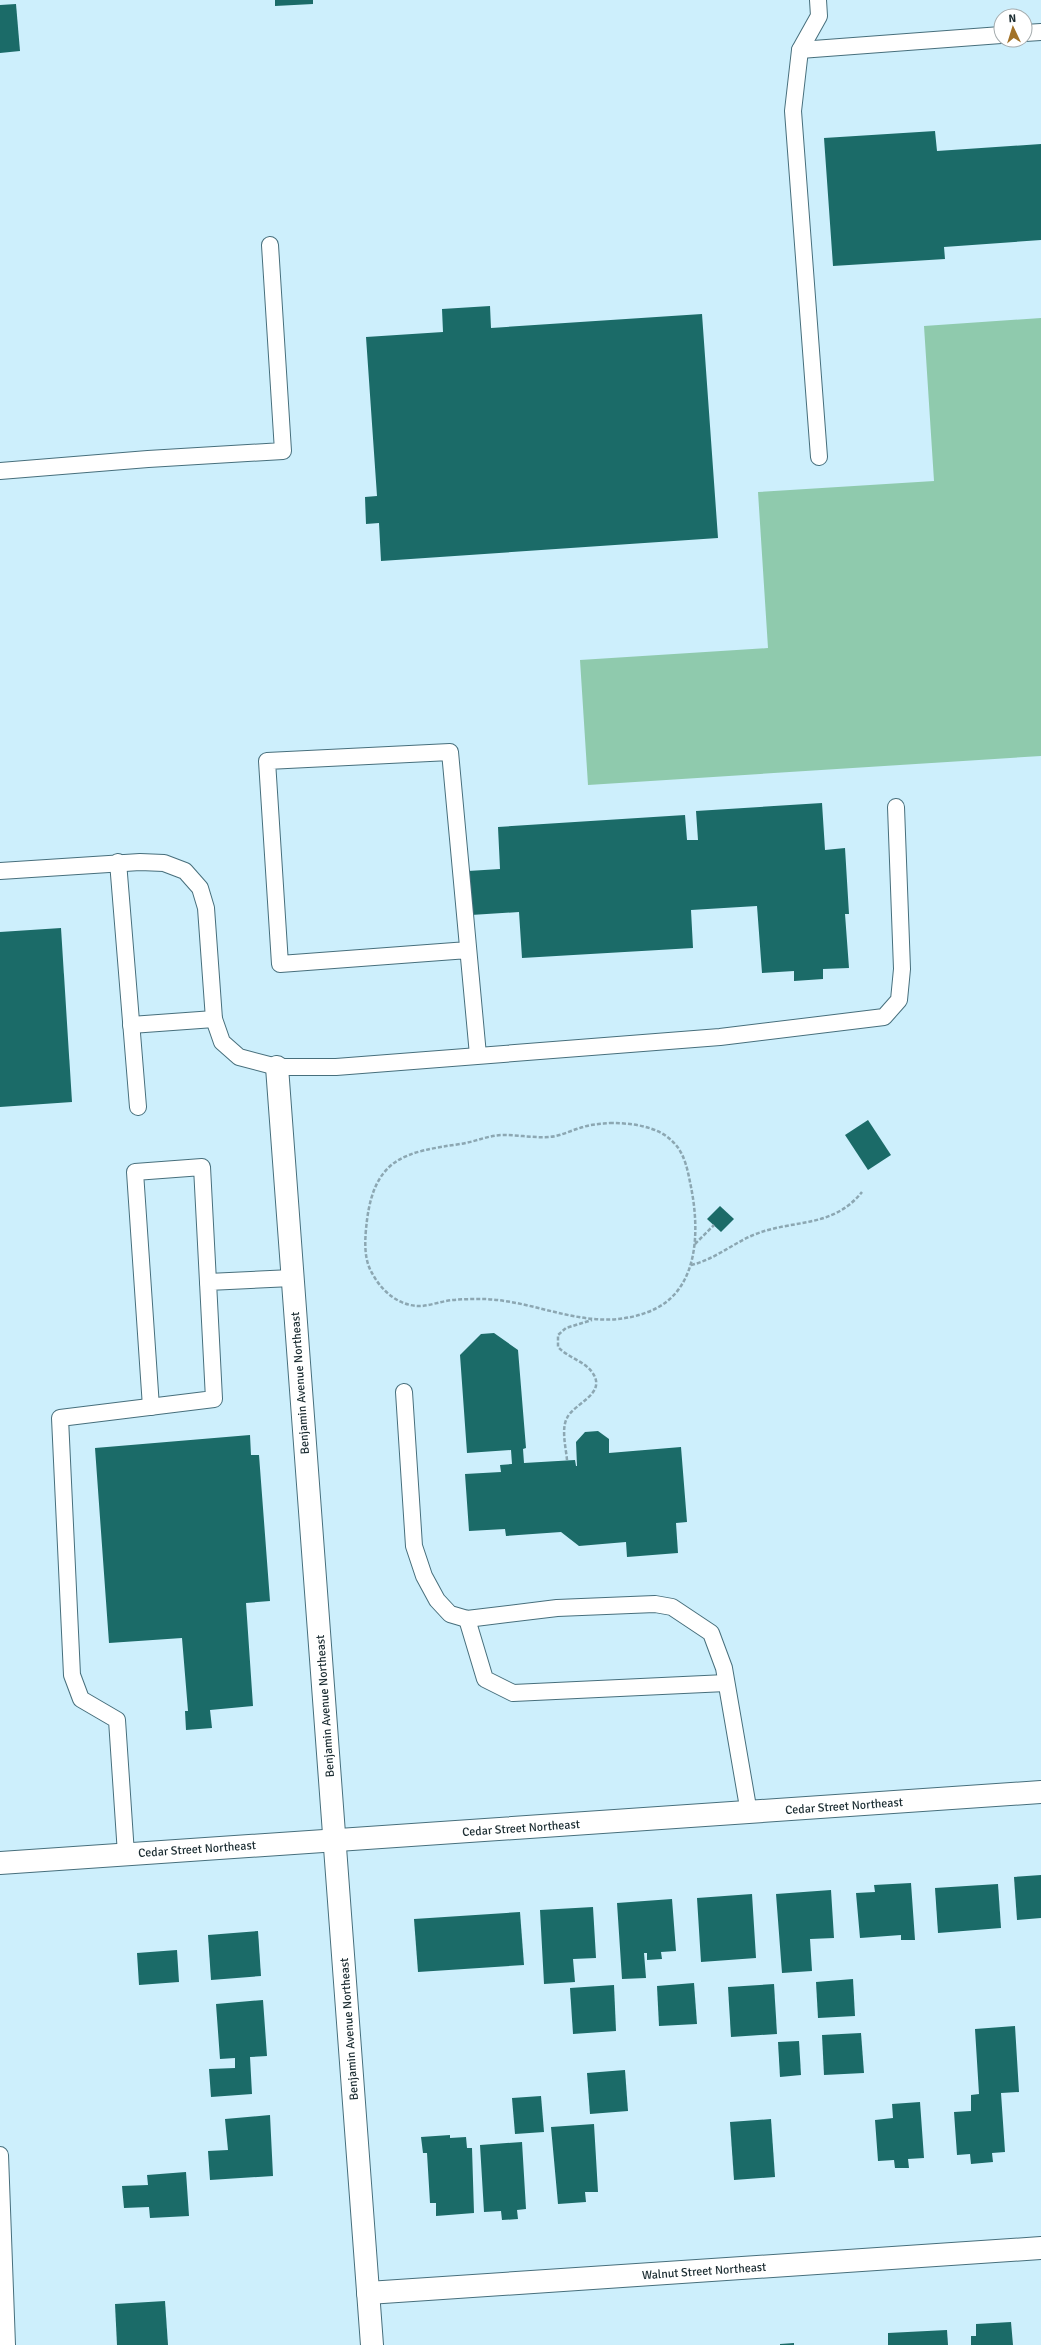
<svg xmlns="http://www.w3.org/2000/svg" width="1041" height="2345" font-family="Signika,sans-serif">
  <rect width="100%" height="100%" fill="#cdeffc"/>
  <polygon fill="#8fcaad" points="1041,318 1041,756 588,785 580,660 768,648 758,492 934,481 924,326"/>
  <g fill="#1b6b68">
    <polygon points="275,0 313,0 313,4 275,6"/>
    <polygon points="16,4 20,51 0,53 0,5"/>
    <polygon points="935,131 937,151 1041,144 1041,240 944,247 945,259 833,266 824,138"/>
    <polygon points="490,306 491,328 702,314 718,538 381,561 379,523 366,524 365,497 377,496 366,337 443,332 442,309"/>
    <polygon points="822,803 825,850 845,848 849,914 845,914 849,968 823,969 823,979 794,981 794,971 762,973 757,906 691,910 693,948 522,958 519,912 471,915 468,871 500,869 498,827 685,815 687,840 698,840 696,811"/>
    <polygon points="61,928 72,1102 0,1107 0,932"/>
    <polygon points="868,1120 891,1155 868,1170 845,1135"/>
    <polygon points="720,1206 734,1219 721,1232 707,1219"/>
    <polygon points="494,1333 518,1350 526,1448 523,1449 524,1463 575,1460 576,1466 577,1466 576,1442 585,1432 598,1431 609,1439 609,1453 681,1447 687,1522 676,1523 678,1553 627,1557 626,1542 579,1546 561,1532 506,1536 505,1529 469,1531 465,1474 501,1472 500,1465 512,1464 511,1450 467,1453 460,1355 481,1334"/>
    <polygon points="250,1435 251,1455 259,1455 270,1601 246,1603 253,1706 210,1710 212,1728 186,1730 185,1711 188,1711 182,1638 109,1643 95,1448"/>
    <polygon points="1041,1875 1041,1918 1017,1920 1014,1877"/>
    <polygon points="911,1883 915,1940 901,1940 901,1935 860,1938 856,1893 875,1892 874,1885"/>
    <polygon points="998,1884 1001,1928 938,1933 935,1888"/>
    <polygon points="831,1890 834,1938 810,1939 812,1971 782,1973 776,1894"/>
    <polygon points="752,1894 756,1958 701,1962 697,1898"/>
    <polygon points="672,1899 676,1951 661,1952 662,1959 647,1960 647,1953 644,1953 646,1978 622,1979 617,1903"/>
    <polygon points="593,1907 596,1958 573,1959 575,1982 544,1984 540,1910"/>
    <polygon points="520,1912 524,1965 418,1972 414,1919"/>
    <polygon points="258,1931 261,1976 211,1980 208,1935"/>
    <polygon points="177,1950 179,1982 139,1985 137,1953"/>
    <polygon points="853,1979 855,2016 818,2018 816,1982"/>
    <polygon points="694,1983 697,2024 659,2026 657,1986"/>
    <polygon points="774,1984 777,2034 731,2037 728,1987"/>
    <polygon points="614,1985 616,2031 573,2034 570,1988"/>
    <polygon points="263,2000 267,2056 250,2057 252,2094 211,2097 209,2069 235,2068 235,2058 220,2059 216,2004"/>
    <polygon points="1015,2026 1019,2092 1001,2093 1005,2152 992,2153 993,2162 971,2164 970,2154 957,2155 954,2112 971,2111 971,2095 979,2094 975,2029"/>
    <polygon points="861,2033 864,2073 824,2075 822,2035"/>
    <polygon points="799,2041 801,2075 780,2077 778,2042"/>
    <polygon points="625,2070 628,2111 590,2114 587,2073"/>
    <polygon points="541,2096 544,2132 515,2134 512,2098"/>
    <polygon points="920,2102 924,2158 908,2159 909,2168 895,2168 894,2160 878,2161 875,2120 893,2118 892,2104"/>
    <polygon points="270,2115 273,2176 210,2180 208,2151 228,2150 225,2119"/>
    <polygon points="771,2119 775,2177 734,2180 730,2122"/>
    <polygon points="594,2124 598,2192 585,2192 586,2202 558,2204 551,2127"/>
    <polygon points="450,2135 450,2138 466,2137 467,2148 472,2148 474,2213 436,2216 436,2203 430,2203 427,2153 423,2153 421,2137"/>
    <polygon points="522,2142 526,2209 517,2210 518,2219 502,2220 501,2211 484,2212 480,2145"/>
    <polygon points="186,2172 189,2216 150,2218 149,2207 124,2208 122,2186 148,2185 147,2175"/>
    <polygon points="165,2301 168,2345 117,2345 115,2304"/>
    <polygon points="1011,2322 1013,2345 971,2345 971,2336 976,2336 976,2324"/>
    <polygon points="947,2330 948,2345 888,2345 888,2333"/>
    <polygon points="794,2343 794,2345 780,2345 780,2344"/>
  </g>
  <g fill="none" stroke-linecap="round" stroke-linejoin="round">
    <g stroke="#476f7c" stroke-width="18">
      <g id="service">
        <polyline points="818,0 819,16 800,50 793,111 819,457"/>
        <polyline points="1025,33 1041,32"/>
        <polyline points="800,50 1001,35"/>
        <polyline points="0,471 148,459 283,451 270,245"/>
        <polyline points="118,862 138,1107"/>
        <polyline points="0,871 140,862 164,863 185,871 200,888 206,908 214,1019 222,1042 239,1057 277,1067 336,1067 720,1037 884,1017 899,1000 902,969 896,807"/>
        <polyline points="468,950 280,964 267,761 450,752 478,1055"/>
        <polyline points="131,1025 214,1019"/>
        <polyline points="404,1392 414,1546 424,1576 437,1600 450,1614 467,1619 557,1608 655,1604 672,1607 711,1633 724,1668 749,1813"/>
        <polyline points="151,1407 135,1172 202,1167 208,1282"/>
        <polyline points="467,1619 485,1679 513,1693 726,1683"/>
        <polyline points="126,1854 117,1720 81,1699 72,1675 60,1418 214,1399 208,1282 292,1278"/>
        <polyline points="0,2155 7,2345"/>
      </g>
    </g>
    <g stroke="#476f7c" stroke-width="24">
      <g id="minor">
        <polyline points="277,1067 372,2345"/>
        <polyline points="0,1863 1041,1792"/>
        <polyline points="368,2293 1041,2248"/>
      </g>
    </g>
    <g stroke="#8ca7b2" stroke-width="2.5" stroke-dasharray="4 2" stroke-linecap="butt">
      <path d="M610,1123C631,1123 658,1126 673,1142C685,1153 688,1172 691,1187C700,1232 699,1293 648,1312C590,1334 541,1301 484,1299C474,1299 463,1299 453,1300C442,1301 432,1305 422,1306C400,1307 382,1292 372,1273C363,1258 365,1237 367,1220C375,1158 405,1152 460,1144C475,1142 488,1135 504,1135C519,1135 534,1138 549,1137C561,1136 572,1130 583,1127C592,1124 601,1124 610,1123Z"/>
      <polyline points="695,1244 714,1225"/>
      <path d="M691,1265C713,1260 731,1245 751,1236C792,1218 831,1230 862,1192"/>
      <path d="M567,1460C566,1448 561,1429 567,1418C574,1403 608,1394 592,1372C584,1361 567,1357 558,1347V1335L566,1328L592,1320"/>
    </g>
    <use href="#service" stroke="#fff" stroke-width="16"/>
    <use href="#minor" stroke="#fff" stroke-width="22"/>
  </g>
  <g text-anchor="middle" stroke-width="4" stroke-linejoin="round" paint-order="stroke">
    <g font-size="12" fill="#1b2c31" stroke="#fff">
      <text transform="translate(300 1383) rotate(-94)" y="4">Benjamin Avenue Northeast</text>
      <text transform="translate(325 1706) rotate(-94)" y="4">Benjamin Avenue Northeast</text>
      <text transform="translate(844 1806) rotate(-4)" y="4">Cedar Street Northeast</text>
      <text transform="translate(521 1828) rotate(-4)" y="4">Cedar Street Northeast</text>
      <text transform="translate(197 1849) rotate(-4)" y="4">Cedar Street Northeast</text>
      <text transform="translate(349 2029) rotate(-94)" y="4">Benjamin Avenue Northeast</text>
      <text transform="translate(704 2271) rotate(-4)" y="4">Walnut Street Northeast</text>
    </g>
  </g>
  <g transform="translate(1013 28) rotate(356)"><circle r="19" fill="#ffffff" stroke="#a4abad"/>
  <path d="M0-3L7 15L0 10L-7 15Z" fill="#a27227"/>
  <text y="-6" font-size="11" font-weight="bold" text-anchor="middle" fill="#1b2c31">N</text>
  </g>
</svg>
